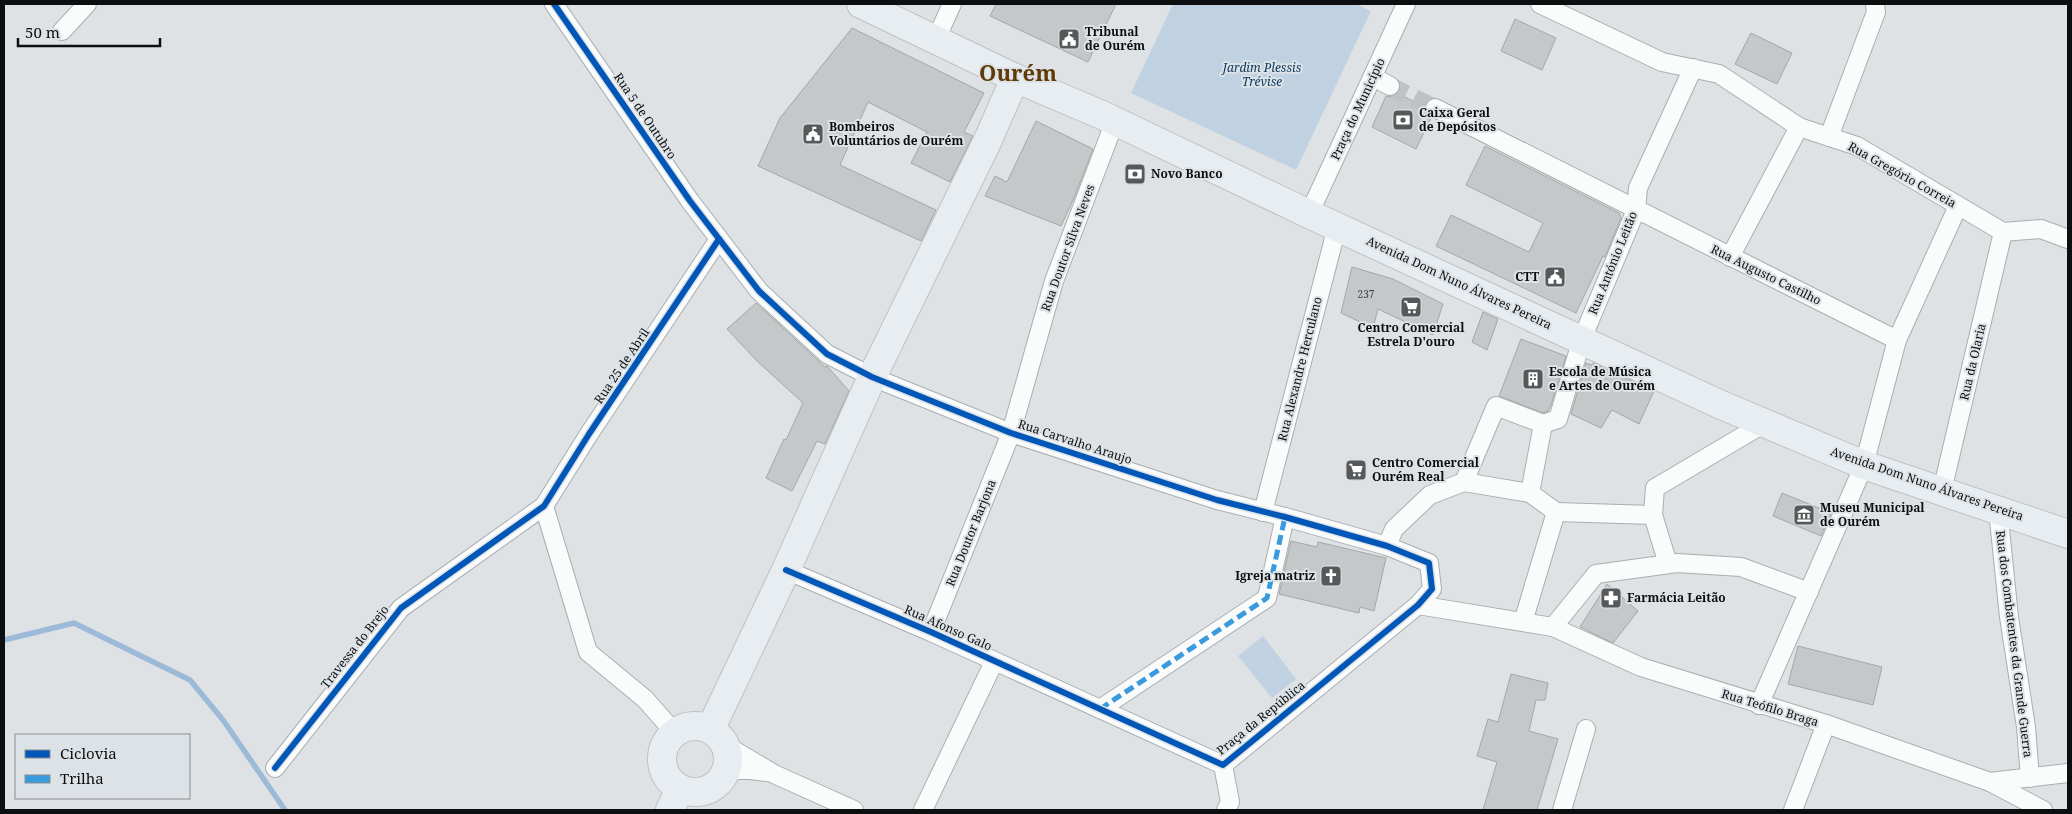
<svg xmlns="http://www.w3.org/2000/svg" width="2072" height="814" font-family="'Noto Serif',serif">
  <rect width="100%" height="100%" fill="#dfe2e4"/>
  <g fill="#c0d1e2">
    <polygon points="1173,4 1356,4 1371,11 1296,170 1131,93"/>
    <polygon points="1263,636 1296,679 1272,698 1238,656"/>
  </g>
  <g fill="none" stroke-linecap="round" stroke-linejoin="round">
    <polyline stroke="#9cbad8" stroke-width="5.5" points="4,640 74,623 190,680 223,720 285,810"/>
  </g>
  <g fill="#c5c8c9" stroke="#a4a6a8">
    <polygon points="996,4 1116,4 1088,62 990,16"/>
    <polygon points="1515,19 1556,38 1542,70 1501,51"/>
    <polygon points="852,28 984,93 964,132 973,136 950,182 911,163 927,132 868,102 840,165 936,210 921,241 758,166 780,118"/>
    <polygon points="1751,33 1792,53 1777,84 1735,64"/>
    <polygon points="1397,93 1425,107 1426,113 1431,118 1416,149 1372,127 1386,96 1391,97"/>
    <polygon points="1036,121 1093,149 1074,198 1061,226 985,196 995,176 1007,182"/>
    <polygon points="1485,146 1619,213 1621,218 1605,257 1603,256 1576,313 1436,246 1451,215 1529,252 1543,223 1466,185"/>
    <polygon points="1352,267 1393,279 1443,304 1433,335 1378,309 1373,328 1341,313"/>
    <polygon points="756,303 825,367 827,366 849,391 825,444 817,441 792,491 766,478 784,439 786,440 803,403 757,361 727,329"/>
    <polygon points="1483,312 1498,319 1487,350 1472,342"/>
    <polygon points="1521,339 1566,356 1551,405 1548,411 1543,413 1499,396"/>
    <polygon points="1586,363 1592,365 1593,363 1654,391 1639,424 1612,410 1601,428 1571,414"/>
    <polygon points="1782,493 1831,513 1821,536 1773,516"/>
    <polygon points="1291,541 1317,547 1318,542 1386,558 1374,611 1360,607 1359,613 1279,594"/>
    <polygon points="1607,584 1638,611 1613,643 1580,627"/>
    <polygon points="1798,646 1882,667 1873,705 1788,684"/>
    <polygon points="1511,674 1548,683 1545,700 1536,700 1529,731 1558,739 1537,810 1483,810 1497,762 1477,756 1488,719 1498,722"/>
  </g>
  <g fill="none" stroke-linecap="round" stroke-linejoin="round">
    <polyline stroke="#bfc2c4" stroke-width="18" stroke-dasharray="18 9" stroke-linecap="butt" points="1390,86 1435,108"/>
    <g stroke="#abadaf" stroke-width="20">
      <g id="street">
        <polyline points="554,4 690,201 759,291 827,354 872,377 1011,433 1217,500 1285,517 1387,546 1429,563 1432,589 1418,605 1223,765 931,632 786,570"/>
        <polyline points="1540,4 1662,62 1719,74 1799,127 1857,146 2003,232"/>
        <polyline points="62,31 87,4"/>
        <polyline points="936,39 952,4"/>
        <polyline points="1373,77 1390,86"/>
        <polyline points="1435,108 1897,340"/>
        <polyline points="1829,137 1876,12 1875,4"/>
        <polyline points="1309,214 1406,4"/>
        <polyline points="2003,232 2041,229 2068,239"/>
        <polyline points="1730,257 1799,127"/>
        <polyline points="1543,424 1558,419 1582,339 1636,210 1638,188 1693,68"/>
        <polyline points="1464,482 1496,406 1543,424"/>
        <polyline points="1942,491 2003,232"/>
        <polyline points="1530,493 1556,512"/>
        <polyline points="544,506 588,652 645,699 674,732"/>
        <polyline points="1998,510 2009,617 2026,727 2030,778"/>
        <polyline points="1263,512 1337,227"/>
        <polyline points="1653,515 1655,488 1765,423"/>
        <polyline points="1387,546 1394,529 1430,495 1464,482 1530,493 1543,424"/>
        <polyline points="1418,605 1553,627 1641,667 1826,724 1990,782 2043,810"/>
        <polyline points="1523,622 1556,512 1653,515 1668,564"/>
        <polyline points="1553,627 1596,574 1677,563 1741,567 1809,592"/>
        <polyline points="931,632 1011,433 1054,281 1115,121"/>
        <polyline points="1759,705 1864,465 1897,340 1958,206"/>
        <polyline points="1100,709 1267,598 1285,517"/>
        <polyline points="727,746 774,774 854,810"/>
        <polyline points="1223,765 1230,802 1226,810"/>
        <polyline points="275,768 401,608 544,506 589,434 719,239"/>
        <polyline points="727,770 750,770 766,772"/>
        <polyline points="1990,782 2068,773"/>
        <polyline points="923,810 994,662"/>
        <polyline points="1562,810 1586,729"/>
        <polyline points="1793,810 1826,724"/>
      </g>
    </g>
    <g stroke="#bfc0c1" stroke-width="30">
      <g id="primary">
        <polyline points="861,4 1015,78 1102,115 1309,214 1719,404 1864,465 2068,534"/>
        <circle cx="695" cy="759" r="33"/>
        <polyline points="711,728 786,570 872,377 987,142 1015,78"/>
        <polyline points="670,810 680,789"/>
      </g>
    </g>
    <use href="#street" stroke="#fafbfb" stroke-width="18"/>
    <use href="#primary" stroke="#e8edf2" stroke-width="28"/>
    <polyline stroke="#3a9ade" stroke-width="5" stroke-dasharray="10 5" stroke-linecap="butt" points="1100,709 1267,598 1285,517"/>
    <g stroke="#dde2e6" stroke-width="9">
      <g id="cycleway">
        <polyline points="554,4 690,201 759,291 827,354 872,377 1011,433 1217,500 1285,517 1387,546 1429,563 1432,589 1418,605 1223,765 931,632 786,570"/>
        <polyline points="275,768 401,608 544,506 589,434 719,239"/>
      </g>
    </g>
    <use href="#cycleway" stroke="#0057b8" stroke-width="6"/>
  </g>
  <defs>
    <g id="civic-square" transform="scale(1.125)"><rect x="-9" y="-9" width="18" height="18" rx="4" fill="#56585a" stroke="#dde2e6"/><path d="M-.6-6.5H3V-4.5H.6V-3L4-1V1h2V6H-6V1h2V-1L-.6-3ZM-1.2 2.5V6h2.4V2.5Z" fill="#fff"/></g>
    <g id="bank-square" transform="scale(1.125)"><rect x="-9" y="-9" width="18" height="18" rx="4" fill="#56585a" stroke="#dde2e6"/><path d="M-6-4H6V4H-6ZM0-2.3a2.3 2.3 0 1 0 0 4.6a2.3 2.3 0 1 0 0-4.6Z" fill="#fff"/></g>
    <g id="supermarket-square" transform="scale(1.125)"><rect x="-9" y="-9" width="18" height="18" rx="4" fill="#56585a" stroke="#dde2e6"/><path d="M-6-5.5h2.5l.6 2H6L4.5 2H-2.5L-4.4-4H-6ZM-1.5 3.2a1.3 1.3 0 1 0 .1 0ZM3 3.2a1.3 1.3 0 1 0 .1 0Z" fill="#fff"/></g>
    <g id="building-square" transform="scale(1.125)"><rect x="-9" y="-9" width="18" height="18" rx="4" fill="#56585a" stroke="#dde2e6"/><path d="M-4-6H4V6H1V3H-1V6H-4ZM-2.5-4.3h1.7v1.8h-1.7ZM.8-4.3h1.7v1.8H.8ZM-2.5-1h1.7V.8h-1.7ZM.8-1h1.7V.8H.8Z" fill="#fff"/></g>
    <g id="museum-square" transform="scale(1.125)"><rect x="-9" y="-9" width="18" height="18" rx="4" fill="#56585a" stroke="#dde2e6"/><path d="M0-6L6-3V-2H-6V-3ZM-5-1h2V3h-2ZM-1-1h2V3h-2ZM3-1h2V3H3ZM-6 4H6V6H-6Z" fill="#fff"/></g>
    <g id="church-square" transform="scale(1.125)"><rect x="-9" y="-9" width="18" height="18" rx="4" fill="#56585a" stroke="#dde2e6"/><path d="M-1.2-6h2.4v3.5h3.3v2.4h-3.3V6h-2.4V-.1h-3.3v-2.4h3.3Z" fill="#fff"/></g>
    <g id="pharmacy-square" transform="scale(1.125)"><rect x="-9" y="-9" width="18" height="18" rx="4" fill="#56585a" stroke="#dde2e6"/><path d="M-2-6h4v4h4v4h-4v4h-4v-4h-4v-4h4Z" fill="#fff"/></g>
  </defs>
  <g fill-rule="evenodd">
    <use href="#civic-square" x="1069" y="39"/>
    <use href="#bank-square" x="1403" y="120"/>
    <use href="#civic-square" x="813" y="134"/>
    <use href="#bank-square" x="1135" y="174"/>
    <use href="#civic-square" x="1555" y="277"/>
    <use href="#supermarket-square" x="1411" y="307"/>
    <use href="#building-square" x="1533" y="379"/>
    <use href="#supermarket-square" x="1356" y="470"/>
    <use href="#museum-square" x="1804" y="515"/>
    <use href="#church-square" x="1331" y="576"/>
    <use href="#pharmacy-square" x="1611" y="598"/>
  </g>
  <g text-anchor="middle" stroke-width="4" stroke-linejoin="round" paint-order="stroke">
    <g font-size="10" fill="#3a3c3e">
      <text x="1366" y="298">237</text>
    </g>
    <g font-size="12" font-weight="bold" fill="#0c0e10" stroke="#dde2e6" text-anchor="start">
      <text x="1085" y="36">Tribunal<tspan x="1085" dy="14">de Ourém</tspan></text>
      <text x="1419" y="117">Caixa Geral<tspan x="1419" dy="14">de Depósitos</tspan></text>
      <text x="829" y="131">Bombeiros<tspan x="829" dy="14">Voluntários de Ourém</tspan></text>
      <text x="1151" y="178">Novo Banco</text>
      <text x="1539" y="281" text-anchor="end">CTT</text>
      <text x="1411" y="332" text-anchor="middle">Centro Comercial<tspan x="1411" dy="14">Estrela D'ouro</tspan></text>
      <text x="1549" y="376">Escola de Música<tspan x="1549" dy="14">e Artes de Ourém</tspan></text>
      <text x="1372" y="467">Centro Comercial<tspan x="1372" dy="14">Ourém Real</tspan></text>
      <text x="1820" y="512">Museu Municipal<tspan x="1820" dy="14">de Ourém</tspan></text>
      <text x="1315" y="580" text-anchor="end">Igreja matriz</text>
      <text x="1627" y="602">Farmácia Leitão</text>
    </g>
    <g font-size="12" font-style="italic" fill="#0a3a62" stroke="#dde2e6">
      <text x="1262" y="72">Jardim Plessis<tspan x="1262" dy="14">Trévise</tspan></text>
    </g>
    <g font-size="12" fill="#0c0e10" stroke="#dde2e6">
      <text transform="translate(1358 109) rotate(-65)" y="4">Praça do Município</text>
      <text transform="translate(645 116) rotate(56)" y="4">Rua 5 de Outubro</text>
      <text transform="translate(1902 175) rotate(29)" y="4">Rua Gregório Correia</text>
      <text transform="translate(1068 248) rotate(-70)" y="4">Rua Doutor Silva Neves</text>
      <text transform="translate(1613 263) rotate(-68)" y="4">Rua António Leitão</text>
      <text transform="translate(1766 275) rotate(26)" y="4">Rua Augusto Castilho</text>
      <text transform="translate(1459 283) rotate(25)" y="4">Avenida Dom Nuno Álvares Pereira</text>
      <text transform="translate(1973 362) rotate(-77)" y="4">Rua da Olaria</text>
      <text transform="translate(622 366) rotate(-56)" y="4">Rua 25 de Abril</text>
      <text transform="translate(1300 369) rotate(-76)" y="4">Rua Alexandre Herculano</text>
      <text transform="translate(1075 442) rotate(18)" y="4">Rua Carvalho Araujo</text>
      <text transform="translate(1927 484) rotate(19)" y="4">Avenida Dom Nuno Álvares Pereira</text>
      <text transform="translate(971 533) rotate(-68)" y="4">Rua Doutor Barjona</text>
      <text transform="translate(948 628) rotate(24)" y="4">Rua Afonso Galo</text>
      <text transform="translate(2014 644) rotate(83)" y="4">Rua dos Combatentes da Grande Guerra</text>
      <text transform="translate(355 647) rotate(-52)" y="4">Travessa do Brejo</text>
      <text transform="translate(1770 708) rotate(17)" y="4">Rua Teófilo Braga</text>
      <text transform="translate(1261 718) rotate(-39)" y="4">Praça da República</text>
    </g>
    <g font-size="22" font-weight="bold" fill="#5f3b07" stroke="#dde2e6">
      <text x="1018" y="81">Ourém</text>
    </g>
  </g>
  <rect width="2072" height="814" fill="none" stroke="#0c0e10" stroke-width="10"/>
  <rect x="15" y="734" width="175" height="65" fill="#dde2e6" stroke="#898d90"/>
  <rect x="25" y="750" width="25" height="8" fill="#0057b8" stroke="#898d90"/>
  <text x="60" y="759" font-size="15" fill="#0c0e10">Ciclovia</text>
  <rect x="25" y="775" width="25" height="8" fill="#3a9ade" stroke="#898d90"/>
  <text x="60" y="784" font-size="15" fill="#0c0e10">Trilha</text>
  <path d="M18 38v8h142v-8" fill="none" stroke="#0c0e10" stroke-width="2.5"/>
  <text x="25" y="38" font-size="15" fill="#0c0e10" stroke="#dde2e6" stroke-width="4" paint-order="stroke">50 m</text>
</svg>
